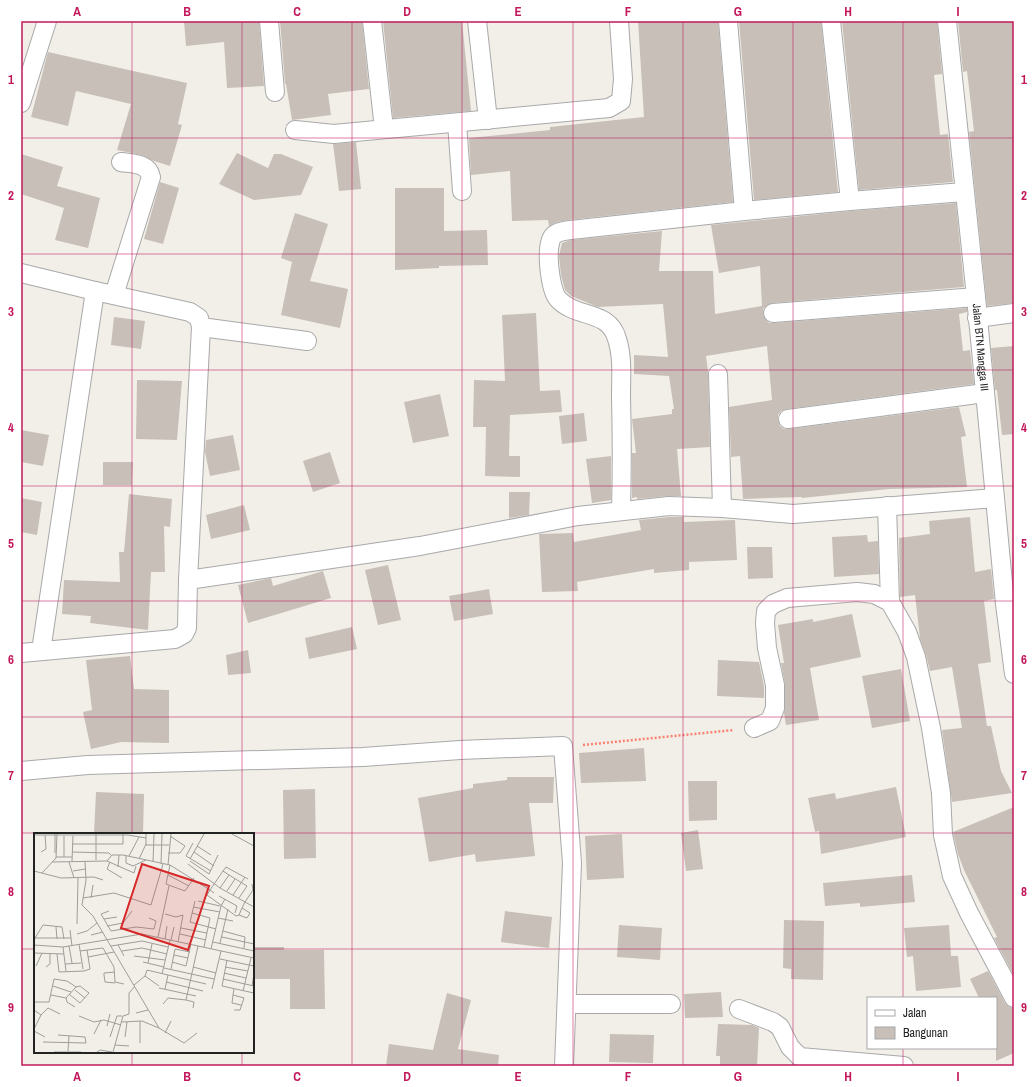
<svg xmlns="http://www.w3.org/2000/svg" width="1035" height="1087" font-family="'Archivo Narrow',sans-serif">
  <rect width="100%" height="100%" fill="#f2efe9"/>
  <g fill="#c7bfb8">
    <polygon points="184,21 259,21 264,86 227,88 224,42 186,46"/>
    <polygon points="280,21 362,21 369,89 328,94 331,115 292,120 286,84 285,84"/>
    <polygon points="383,21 462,21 471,111 393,118"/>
    <polygon points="638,21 718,21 733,202 568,220 557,222 549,226 548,220 512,221 510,171 471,175 469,138 550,130 550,127 644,117"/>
    <polygon points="739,21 821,21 838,192 754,200"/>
    <polygon points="842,21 937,21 942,74 934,75 940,135 948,134 953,182 859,190"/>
    <polygon points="958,21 1014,21 1014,303 987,306 969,132 974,131 967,71 963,72"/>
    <polygon points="48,52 187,83 178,124 182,125 170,166 154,161 142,155 117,150 131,104 76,91 68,126 31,117"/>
    <polygon points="356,142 361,189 339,191 333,144"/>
    <polygon points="237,153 268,168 274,154 281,154 313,167 301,195 254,200 219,184"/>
    <polygon points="21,154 63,167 57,186 100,198 88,248 55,240 64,208 21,194"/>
    <polygon points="160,182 179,188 163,244 144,239"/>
    <polygon points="395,188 444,188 444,231 487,230 488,265 439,266 439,268 395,270"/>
    <polygon points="956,203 964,287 772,303 767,305 763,309 763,313 765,319 769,323 774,323 967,308 967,312 959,314 963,351 970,350 974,384 787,409 781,411 778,415 778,420 780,426 784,429 789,429 959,407 966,436 961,437 967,487 889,489 802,498 802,497 743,499 740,456 731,457 731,455 729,407 772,400 767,346 706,356 708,371 710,447 677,449 681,496 668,496 637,499 637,497 632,498 632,453 636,453 632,419 672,414 672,409 674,409 669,376 634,374 634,355 668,357 663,304 598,307 571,296 565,290 561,275 559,256 562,243 571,240 662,231 659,271 713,271 715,314 762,306 760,266 719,273 711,225 851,211"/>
    <polygon points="295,213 328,224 310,281 348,289 340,328 281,315 292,262 281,258"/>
    <polygon points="536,313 540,391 560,390 562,412 510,415 509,456 520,456 520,477 485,476 486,427 473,427 474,380 505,381 502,315"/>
    <polygon points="114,317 145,321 141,349 111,345"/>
    <polygon points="1014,346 1014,434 1002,435 997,390 995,390 991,348"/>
    <polygon points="137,380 182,381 177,440 136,439"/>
    <polygon points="440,394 449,436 413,443 404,402"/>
    <polygon points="584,413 587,441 562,444 559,416"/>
    <polygon points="21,430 49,435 43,466 21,462"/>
    <polygon points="233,435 240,470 210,476 205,452 206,440"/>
    <polygon points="330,452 340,483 313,492 303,461"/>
    <polygon points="611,456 611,500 592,503 586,459"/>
    <polygon points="103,462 133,462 132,485 103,485"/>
    <polygon points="509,492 530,492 529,515 509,518"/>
    <polygon points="129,494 172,499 170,527 164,526 165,572 151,572 148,630 90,623 91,616 62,614 64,580 120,582 119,552 124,552"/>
    <polygon points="21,498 42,502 37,535 21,532"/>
    <polygon points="244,505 250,530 211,539 206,515"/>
    <polygon points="669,517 684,517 684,522 735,520 737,560 689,562 689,570 654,573 654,569 577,582 578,591 542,592 539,534 573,533 574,542 641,530 639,520"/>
    <polygon points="970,517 975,572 991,569 994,599 984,601 991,662 978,664 987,726 991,726 1001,771 1012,793 952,802 942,730 962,728 952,667 930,671 926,655 920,638 915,595 900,597 899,538 930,534 929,521"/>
    <polygon points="867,535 868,542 878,541 879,574 834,577 832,537"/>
    <polygon points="747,547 772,547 773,578 748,579"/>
    <polygon points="388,565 401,620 378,625 365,570"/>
    <polygon points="323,571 331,598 248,623 238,585 271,578 273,586"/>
    <polygon points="489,589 493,614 454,621 449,596"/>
    <polygon points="852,614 861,657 810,668 819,720 786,725 784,713 785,685 781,663 784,663 778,625 813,619 813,622"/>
    <polygon points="352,627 357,649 309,659 305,638"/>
    <polygon points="248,650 251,673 228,675 226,655"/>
    <polygon points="130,656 134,689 169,690 169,743 121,742 91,749 83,712 92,710 86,660"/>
    <polygon points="718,660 759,662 764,686 764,698 717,696"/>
    <polygon points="901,669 910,721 872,728 862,676"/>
    <polygon points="644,748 646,781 581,783 579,753"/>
    <polygon points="507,777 554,777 553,803 529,803 535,856 476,862 475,854 429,862 418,798 473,788 473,784 507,780"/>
    <polygon points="688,781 717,781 717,820 689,821"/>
    <polygon points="896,787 906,837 821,854 819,831 815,832 808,798 835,793 836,799"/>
    <polygon points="315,789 316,858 284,859 283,790"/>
    <polygon points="96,792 144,794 143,834 94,834"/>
    <polygon points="1014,807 1014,976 994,938 997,937 964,870 958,854 953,832"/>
    <polygon points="698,830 703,869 686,871 681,833"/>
    <polygon points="622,834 624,878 587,880 585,836"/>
    <polygon points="912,875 915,902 860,907 860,903 825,906 823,883"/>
    <polygon points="505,911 552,917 549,948 501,942"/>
    <polygon points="784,920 824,921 823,980 791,979 791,969 783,968"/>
    <polygon points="619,925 662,928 660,960 617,957"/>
    <polygon points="949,925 951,956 958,956 961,987 916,991 913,956 907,957 904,928"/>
    <polygon points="254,947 284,947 284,950 324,950 325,1009 290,1009 290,979 255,979"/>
    <polygon points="988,971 1005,1003 1009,1007 1014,1008 1014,1053 996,1061 996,998 979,998 970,979"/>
    <polygon points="721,992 723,1017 685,1018 684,994"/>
    <polygon points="447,993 471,1000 458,1049 499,1055 498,1066 386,1066 389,1044 433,1050"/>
    <polygon points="718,1024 752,1025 759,1028 757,1066 720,1066 720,1056 716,1056"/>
    <polygon points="610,1034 654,1035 653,1063 609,1062"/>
  </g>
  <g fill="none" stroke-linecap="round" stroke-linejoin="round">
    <g stroke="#a9a9a9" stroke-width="20">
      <g id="minor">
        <polyline points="269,21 275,92"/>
        <polyline points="372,21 384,129"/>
        <polyline points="477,21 488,120"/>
        <polyline points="728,21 744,211"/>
        <polyline points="831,21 850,201"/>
        <path id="s1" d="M947,21L976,297L1005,604L1014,674"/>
        <polyline points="21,103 47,21"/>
        <polyline points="457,123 462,191"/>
        <polyline points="295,130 334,134 609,108 621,101 623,79 619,21"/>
        <polyline points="21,273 95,291 190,312 199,318 201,327 188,580 187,628 184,634 175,639 21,653"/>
        <path d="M114,295L151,177C148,163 134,164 121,162"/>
        <polyline points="773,313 976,297"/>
        <polyline points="977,318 1014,313"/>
        <polyline points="201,327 307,341"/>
        <polyline points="718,374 722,508"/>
        <polyline points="788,419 985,393"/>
        <polyline points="887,506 890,602"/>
        <path d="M621,511C622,473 622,435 621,396C621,378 623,357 617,339C609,309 576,319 558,299C550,290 544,243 554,235C560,230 572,230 580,229L744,211L850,201L964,192"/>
        <polyline points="188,580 420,546 578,516 669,506 722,508 793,514 995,498"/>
        <polyline points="41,651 95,291"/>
        <polyline points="754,728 770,721 775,708 775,685 767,648 765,623 766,611 773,604 787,598 857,592 874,594 890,602 907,632 916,657 931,728 941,793 943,835 952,876 969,913 1014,998"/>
        <polyline points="21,771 88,765 363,757 460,750 563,746 572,863 564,1066"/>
        <polyline points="567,1004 671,1004"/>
        <polyline points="739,1009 773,1022 780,1027 790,1047 800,1057 904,1066"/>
      </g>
    </g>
    <polyline stroke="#fa8072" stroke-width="2.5" stroke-dasharray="2 2" stroke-linecap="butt" points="583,745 734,730"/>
    <use href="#minor" stroke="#fff" stroke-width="18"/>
  </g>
  <path fill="none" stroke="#c2185b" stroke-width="1" stroke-opacity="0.55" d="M132,21V834M242,21V834M352,21V1066M462,21V1066M573,21V1066M683,21V1066M793,21V1066M903,21V998M21,138H1014M21,254H1014M21,370H1014M21,486H1014M21,601H1014M21,717H1014M21,833H1014M21,949H35M253,949H1014M903,1048V1066M132,1052V1066M242,1052V1066"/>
  <g text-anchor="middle" stroke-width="3" stroke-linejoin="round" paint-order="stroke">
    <g font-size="11" fill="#222" stroke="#fff">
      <text dy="4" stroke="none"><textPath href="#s1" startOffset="328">Jalan BTN Mangga III</textPath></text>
    </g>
  </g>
  <g transform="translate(34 833)">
    <rect width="220" height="220" fill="#f2efe9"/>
    <path fill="none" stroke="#9f9d99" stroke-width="1" d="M21,1V20M112,1V12H135M198,1L220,13M0,2H94L112,5M159,10L152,23L177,38M38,11H89V1M163,13L177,22M7,19L12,16L11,2M38,19L75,20L77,22M160,19L180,33M134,20H146L151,13L136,3M92,23V30L99,33L112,27M95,23L105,4M22,24H38M30,24V3M105,26L112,11M156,26L170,1M62,27V1M38,28L39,3M51,28L52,47L48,72L59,83L125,195L150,210L163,200M73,28L78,22H89L136,32L176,57L189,38L195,42M156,28L175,41L184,22M18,29L73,28L100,40L102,33M35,29L40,45M76,29L73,36L88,45M119,29L120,1M127,31L128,1M154,31L186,55L220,74M134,32L137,1M136,32L132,51L151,58L160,45M84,34L85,22M0,38L27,45L60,44L69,47M39,38L51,36M189,38L192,34L214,46M8,40L22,25L23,1M134,42L155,53M186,55L195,42L213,53L205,65M193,58L201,46M180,60L176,57L173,62L202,83L205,82M199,62L211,44M185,63L203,73L201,80M49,65L80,60L117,72L129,31M57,65L59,52M161,68L156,89L182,96M164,68L186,73M159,74L186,79M208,75L216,80L213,85L205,82L208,75L211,69L219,57L218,51M75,78L67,81L77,98L102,94L120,96L122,88L115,85M158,80L176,85L170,114M131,81L142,84L149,82L144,109M184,85L199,88M70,86L83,84M43,91L44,45M73,93L89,90L98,78M22,94L23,106M147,95L173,100M36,97L38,113M189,98L211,104L210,115M43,101L53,98L63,90M146,101L172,107M57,102L69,99M124,104L135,53M188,104L220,111M0,105H37M1,105L9,92L28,94L30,106M131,106L133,93M137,107L140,94M179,109L220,118M186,110L194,76M45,111L49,136M0,112L29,114L108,101L220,125M84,112L90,123M35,113L38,130M77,113L108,108L134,114M29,114L32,138M177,116L187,73L191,66M46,118L69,115L80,134L81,149L90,151M88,118L108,115L133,121M0,120L30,121M23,121L25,139L50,138L56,136L53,117M140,122L154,125M100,123L131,127M54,124L80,119M186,126L220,133M193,127L188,153L220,160M109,129L130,134M138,129L152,133L157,111M114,130L118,111M31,131L47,130M2,133L8,120M12,134L16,131V121M159,134L182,140M191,134L214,138M130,135L180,146M137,136L141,116L156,119M81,139L70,140V142L71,149L81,150M190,140L212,145M128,141L136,107M189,146L220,153M132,149L169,158M100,152L111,143M19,153L37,159M125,153L111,143L113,137L172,151M218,153L220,141M125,155L162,163M131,156L134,142M178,156L187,118M41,157L51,165M209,158L217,125M35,161L46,170L55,160L46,153L42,154M17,162L32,165M199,162L198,170L207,172M32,165L42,154M32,165L33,169L41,174M152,167L160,169L159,175M0,169H15L20,146L33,148L42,154M129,171L134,165L152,167L164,113M0,177L7,182L14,175L26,181M200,177H206L210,165L199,162L200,156M102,180L114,177M45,183L60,189L70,187L87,192M106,188V210M88,189L108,188L125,195M73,193L76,181M0,196L7,182M0,198L11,204M131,200L137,188M60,201L67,187M76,204L83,183H88M91,204L93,189M9,209L52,210L51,204L24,202M81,212L95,213M34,218L35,203M20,219H47M63,219L66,217L78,219M79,219L89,183L95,181V160L101,153"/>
    <path fill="#d62828" fill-opacity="0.15" stroke="#d62828" stroke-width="2" d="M108,31L175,53L154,117L87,95Z"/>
    <rect width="220" height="220" fill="none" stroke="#222" stroke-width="2"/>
  </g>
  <rect width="1035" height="1087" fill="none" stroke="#ffffff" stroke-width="44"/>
  <rect x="867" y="997" width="130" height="52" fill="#ffffff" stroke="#a7a7a7"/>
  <rect x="875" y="1010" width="20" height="6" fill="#ffffff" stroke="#a7a7a7"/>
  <text x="903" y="1017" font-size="12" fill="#222222">Jalan</text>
  <rect x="875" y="1027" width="20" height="12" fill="#c7bfb8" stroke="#a7a7a7"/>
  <text x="903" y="1037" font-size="12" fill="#222222">Bangunan</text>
  <rect x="22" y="22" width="991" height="1043" fill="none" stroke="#c2185b" stroke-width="1.5"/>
  <g font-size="13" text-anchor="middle" font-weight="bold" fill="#c2185b">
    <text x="77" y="16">A</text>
    <text x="187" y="16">B</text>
    <text x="297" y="16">C</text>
    <text x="407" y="16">D</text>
    <text x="518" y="16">E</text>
    <text x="628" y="16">F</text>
    <text x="738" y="16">G</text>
    <text x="848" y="16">H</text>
    <text x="958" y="16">I</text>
    <text x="11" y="84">1</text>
    <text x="1024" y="84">1</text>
    <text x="11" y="200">2</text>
    <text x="1024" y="200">2</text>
    <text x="11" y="316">3</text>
    <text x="1024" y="316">3</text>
    <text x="11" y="432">4</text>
    <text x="1024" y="432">4</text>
    <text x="11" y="548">5</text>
    <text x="1024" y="548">5</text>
    <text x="11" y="664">6</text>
    <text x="1024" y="664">6</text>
    <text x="11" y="780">7</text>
    <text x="1024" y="780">7</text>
    <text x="11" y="896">8</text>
    <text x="1024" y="896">8</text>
    <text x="11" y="1012">9</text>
    <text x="1024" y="1012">9</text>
    <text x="77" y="1081">A</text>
    <text x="187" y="1081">B</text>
    <text x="297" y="1081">C</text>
    <text x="407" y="1081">D</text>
    <text x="518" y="1081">E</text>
    <text x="628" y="1081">F</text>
    <text x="738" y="1081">G</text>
    <text x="848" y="1081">H</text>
    <text x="958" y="1081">I</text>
  </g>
</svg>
